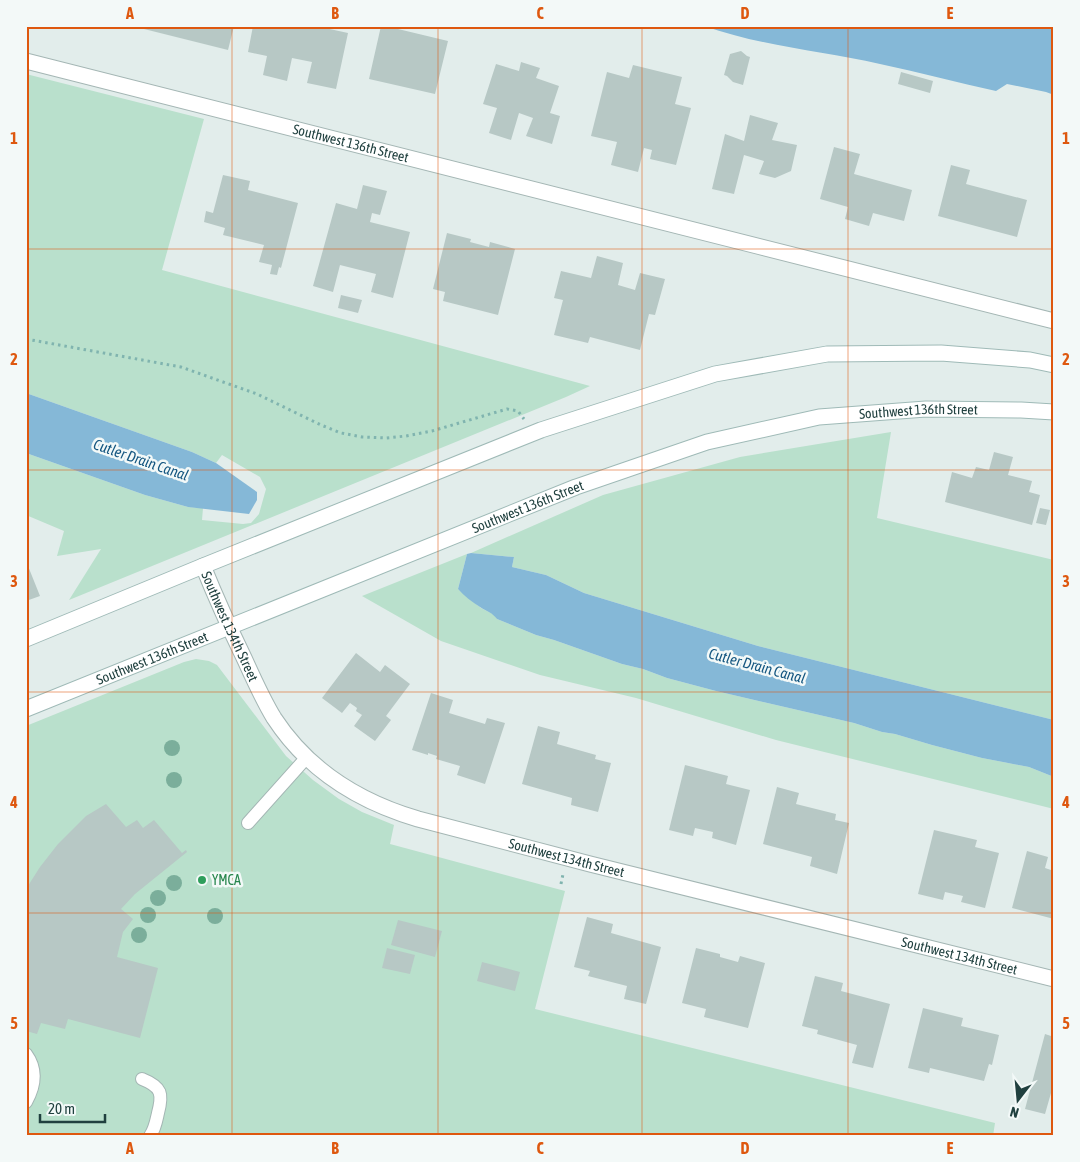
<svg xmlns="http://www.w3.org/2000/svg" width="1080" height="1162" font-family="'Asap Condensed',sans-serif">
  <rect width="100%" height="100%" fill="#e2edeb"/>
  <g fill="#b9e0cc">
    <polygon points="26,74 204,119 162,270 590,386 566,397 69,600 101,549 57,556 64,531 26,515 26,453 145,495 188,507 203,508 202,520 243,524 251,523 259,514 266,489 260,477 222,455 216,463 192,452 26,393"/>
    <polygon points="891,432 877,518 1054,560 1054,720 758,646 584,593 546,575 512,567 514,557 471,553 603,495 740,457"/>
    <polygon points="467,554 458,589 481,608 495,615 497,619 536,635 554,640 622,664 643,669 667,678 716,691 854,723 882,732 895,734 932,745 982,758 1029,767 1054,777 1054,809 776,740 636,698 540,675 441,641 362,596"/>
    <polygon points="196,659 209,661 217,665 286,756 313,780 339,799 362,812 394,825 390,844 565,891 535,1009 995,1123 993,1136 26,1136 26,726 184,662"/>
  </g>
  <g fill="#85b8d7">
    <path d="M704,26H1054V95L1046,92L1007,84L996,91C958,83 919,72 880,64C822,51 761,46 704,26Z"/>
    <polygon points="26,393 192,452 216,463 257,492 257,500 249,514 188,507 145,495 26,453"/>
    <path d="M471,553L514,557L512,567L546,575L584,593L758,646L1054,720V777L1029,767L982,758L932,745L895,734L882,732L854,723L716,691L667,678L643,669L622,664L554,640L536,635L497,619C493,613 486,611 480,607C472,602 464,596 458,589L467,554Z"/>
  </g>
  <g fill="#b7c8c5">
    <polygon points="132,26 234,26 228,50"/>
    <polygon points="253,26 325,26 325,28 348,33 336,89 307,83 312,62 292,58 287,81 263,75 267,56 248,52"/>
    <polygon points="381,26 398,26 398,29 448,41 435,94 369,79"/>
    <polygon points="741,51 747,56 750,57 743,85 733,82 727,76 724,75 730,54"/>
    <polygon points="521,62 540,68 536,78 559,86 550,113 560,116 552,144 526,136 533,118 519,113 511,140 489,133 497,108 483,104 496,64 519,71"/>
    <polygon points="633,65 682,77 675,104 691,108 676,165 650,159 652,150 644,148 638,172 611,165 617,142 591,136 607,72 629,78"/>
    <polygon points="901,72 933,81 930,93 898,84"/>
    <polygon points="750,115 778,123 772,140 797,145 791,171 775,178 759,174 764,161 744,155 734,194 712,189 725,134 744,141"/>
    <polygon points="834,147 860,154 854,174 912,190 904,221 873,213 869,226 845,219 848,207 820,199"/>
    <polygon points="951,165 970,170 966,184 1027,200 1017,237 938,216"/>
    <polygon points="223,175 250,181 248,190 298,203 281,268 279,267 277,275 270,274 272,265 259,262 264,245 223,235 225,228 204,222 206,211 213,213"/>
    <polygon points="363,185 387,191 380,215 372,213 370,222 410,232 393,298 371,292 376,274 340,265 333,292 313,286 336,203 357,209"/>
    <polygon points="447,233 471,239 470,242 489,247 490,242 515,249 498,315 443,301 445,292 433,289"/>
    <polygon points="597,256 623,263 618,285 635,290 640,273 665,279 655,315 649,314 640,350 590,337 588,343 554,335 563,300 554,298 561,271 591,278"/>
    <polygon points="341,295 362,300 358,313 338,308"/>
    <polygon points="994,452 1013,457 1008,475 1032,481 1029,492 1040,495 1032,525 945,502 952,472 972,478 976,467 989,470"/>
    <polygon points="1040,508 1050,510 1046,525 1036,523"/>
    <polygon points="26,561 40,596 26,601"/>
    <polygon points="356,653 380,672 385,665 410,684 386,716 391,720 375,741 354,726 362,715 356,711 357,708 350,703 342,713 322,698"/>
    <polygon points="431,693 453,700 449,713 485,724 487,718 505,723 485,784 457,775 460,766 436,759 437,756 428,753 428,755 412,750"/>
    <polygon points="538,726 560,732 557,744 596,755 595,759 611,763 598,812 571,805 572,798 522,784"/>
    <polygon points="685,765 728,776 726,784 750,790 736,845 712,838 713,832 695,828 693,836 669,830"/>
    <polygon points="777,787 799,793 796,804 836,814 835,820 849,823 837,874 810,866 812,857 763,844"/>
    <polygon points="106,804 126,827 137,820 143,828 154,820 182,853 186,850 187,852 135,894 121,909 133,919 123,932 117,957 158,968 140,1038 68,1019 65,1029 41,1023 37,1034 26,1031 26,907 28,901 26,900 26,889 40,867 58,844 86,816"/>
    <polygon points="934,830 977,840 975,847 999,853 985,908 961,902 963,896 945,892 943,900 918,894"/>
    <polygon points="1027,851 1048,857 1045,868 1054,871 1054,919 1012,908"/>
    <polygon points="587,917 613,924 611,933 661,947 646,1004 624,999 627,986 588,976 590,971 574,967"/>
    <polygon points="398,920 442,931 435,957 391,945"/>
    <polygon points="387,948 415,955 410,974 382,968"/>
    <polygon points="696,948 720,954 720,957 738,962 740,956 765,963 748,1028 704,1017 706,1009 682,1003"/>
    <polygon points="482,962 520,972 515,991 477,981"/>
    <polygon points="815,976 843,983 841,991 890,1004 873,1068 852,1063 857,1045 817,1034 818,1030 802,1026"/>
    <polygon points="923,1008 963,1018 961,1026 999,1035 992,1065 989,1064 984,1081 930,1068 929,1073 908,1068"/>
    <polygon points="1045,1034 1054,1037 1054,1094 1051,1093 1045,1114 1025,1109"/>
  </g>
  <g fill="none" stroke-linecap="round" stroke-linejoin="round">
    <g stroke="#a4b6b4" stroke-width="14">
      <g id="lane">
        <polyline points="248,823 307,757"/>
        <path d="M26,1054C37,1069 35,1086 26,1102"/>
        <path d="M142,1079C162,1087 163,1094 158,1113C156,1122 155,1129 150,1136"/>
      </g>
    </g>
    <g stroke="#a4b6b4" stroke-width="17">
      <g id="street">
        <path id="s1" d="M26,61L1054,321"/>
        <path id="s2" d="M203,566C216,598 230,629 245,660C254,680 263,700 274,718C308,770 360,802 418,819L590,864L1054,979"/>
      </g>
    </g>
    <g stroke="#9fbab7" stroke-width="17">
      <g id="secondary">
        <polyline points="26,639 203,566 541,430 715,374 827,354 941,353 1030,360 1054,365"/>
        <path id="s3" d="M26,709L576,487L707,442L819,417L926,409L1021,410L1054,412"/>
      </g>
    </g>
    <g stroke="#80b4af" stroke-width="3" stroke-dasharray="2.5 4" stroke-linecap="butt">
      <polyline points="26,339 181,367 257,394 321,425 341,433 362,437 386,438 406,436 432,431 507,409 518,411 524,419"/>
      <polyline points="561,884 563,874"/>
    </g>
    <use href="#lane" stroke="#fff" stroke-width="12"/>
    <use href="#street" stroke="#fff" stroke-width="15"/>
    <use href="#secondary" stroke="#fff" stroke-width="15"/>
  </g>
  <g fill="#7bae9b">
    <circle cx="172" cy="748" r="8"/>
    <circle cx="174" cy="780" r="8"/>
    <circle cx="174" cy="883" r="8"/>
    <circle cx="158" cy="898" r="8"/>
    <circle cx="148" cy="915" r="8"/>
    <circle cx="215" cy="916" r="8"/>
    <circle cx="139" cy="935" r="8"/>
  </g>
  <path fill="none" stroke="#de580f" stroke-width="1" stroke-opacity="0.55" d="M232,26V1136M438,26V1136M642,26V1136M848,26V1136M26,249H1054M26,470H1054M26,692H1054M26,913H1054"/>
  <circle fill="#2e9e5b" stroke="#f3f9f8" stroke-width="2" cx="202" cy="880" r="5"/>
  <g text-anchor="middle" stroke-width="5" stroke-linejoin="round" paint-order="stroke">
    <g font-size="14" fill="#20403f" stroke="#f3f9f8">
      <text dy="5" stroke="none"><textPath href="#s1" startOffset="335">Southwest 136th Street</textPath></text>
      <text dy="5" stroke="none"><textPath href="#s3" startOffset="946">Southwest 136th Street</textPath></text>
      <text dy="5" stroke="none"><textPath href="#s3" startOffset="541">Southwest 136th Street</textPath></text>
      <text dy="5" stroke="none"><textPath href="#s2" startOffset="66">Southwest 134th Street</textPath></text>
      <text dy="5" stroke="none"><textPath href="#s3" startOffset="136">Southwest 136th Street</textPath></text>
      <text dy="5" stroke="none"><textPath href="#s2" startOffset="501">Southwest 134th Street</textPath></text>
      <text dy="5" stroke="none"><textPath href="#s2" startOffset="906">Southwest 134th Street</textPath></text>
    </g>
    <g font-size="14" fill="#27864d" stroke="#f3f9f8" text-anchor="start">
      <text x="212" y="885">YMCA</text>
    </g>
    <g font-size="15" font-style="italic" fill="#155781" stroke="#f3f9f8">
      <text transform="translate(141 460) rotate(19)" y="5">Cutler Drain Canal</text>
      <text transform="translate(757 666) rotate(15)" y="5">Cutler Drain Canal</text>
    </g>
  </g>
  <rect width="1080" height="1162" fill="none" stroke="#f3f9f8" stroke-width="55"/>
  <g transform="translate(1018 1100) rotate(196)" stroke="#f3f9f8" stroke-width="4" paint-order="stroke">
  <path d="M0-4L9 19L0 12L-9 19Z" fill="#20403f"/>
  <text y="-8" font-size="14" font-weight="bold" text-anchor="middle" fill="#20403f">N</text>
  </g>
  <path d="M40 1114v8h65v-8" fill="none" stroke="#20403f" stroke-width="2.5"/>
  <text x="48" y="1114" font-size="15" fill="#20403f" stroke="#f3f9f8" stroke-width="4" paint-order="stroke">20 m</text>
  <rect x="28" y="28" width="1024" height="1106" fill="none" stroke="#de580f" stroke-width="2"/>
  <g font-size="16" text-anchor="middle" font-weight="bold" fill="#de580f">
    <text x="130" y="19">A</text>
    <text x="335" y="19">B</text>
    <text x="540" y="19">C</text>
    <text x="745" y="19">D</text>
    <text x="950" y="19">E</text>
    <text x="14" y="144">1</text>
    <text x="1066" y="144">1</text>
    <text x="14" y="365">2</text>
    <text x="1066" y="365">2</text>
    <text x="14" y="587">3</text>
    <text x="1066" y="587">3</text>
    <text x="14" y="808">4</text>
    <text x="1066" y="808">4</text>
    <text x="14" y="1029">5</text>
    <text x="1066" y="1029">5</text>
    <text x="130" y="1154">A</text>
    <text x="335" y="1154">B</text>
    <text x="540" y="1154">C</text>
    <text x="745" y="1154">D</text>
    <text x="950" y="1154">E</text>
  </g>
</svg>
